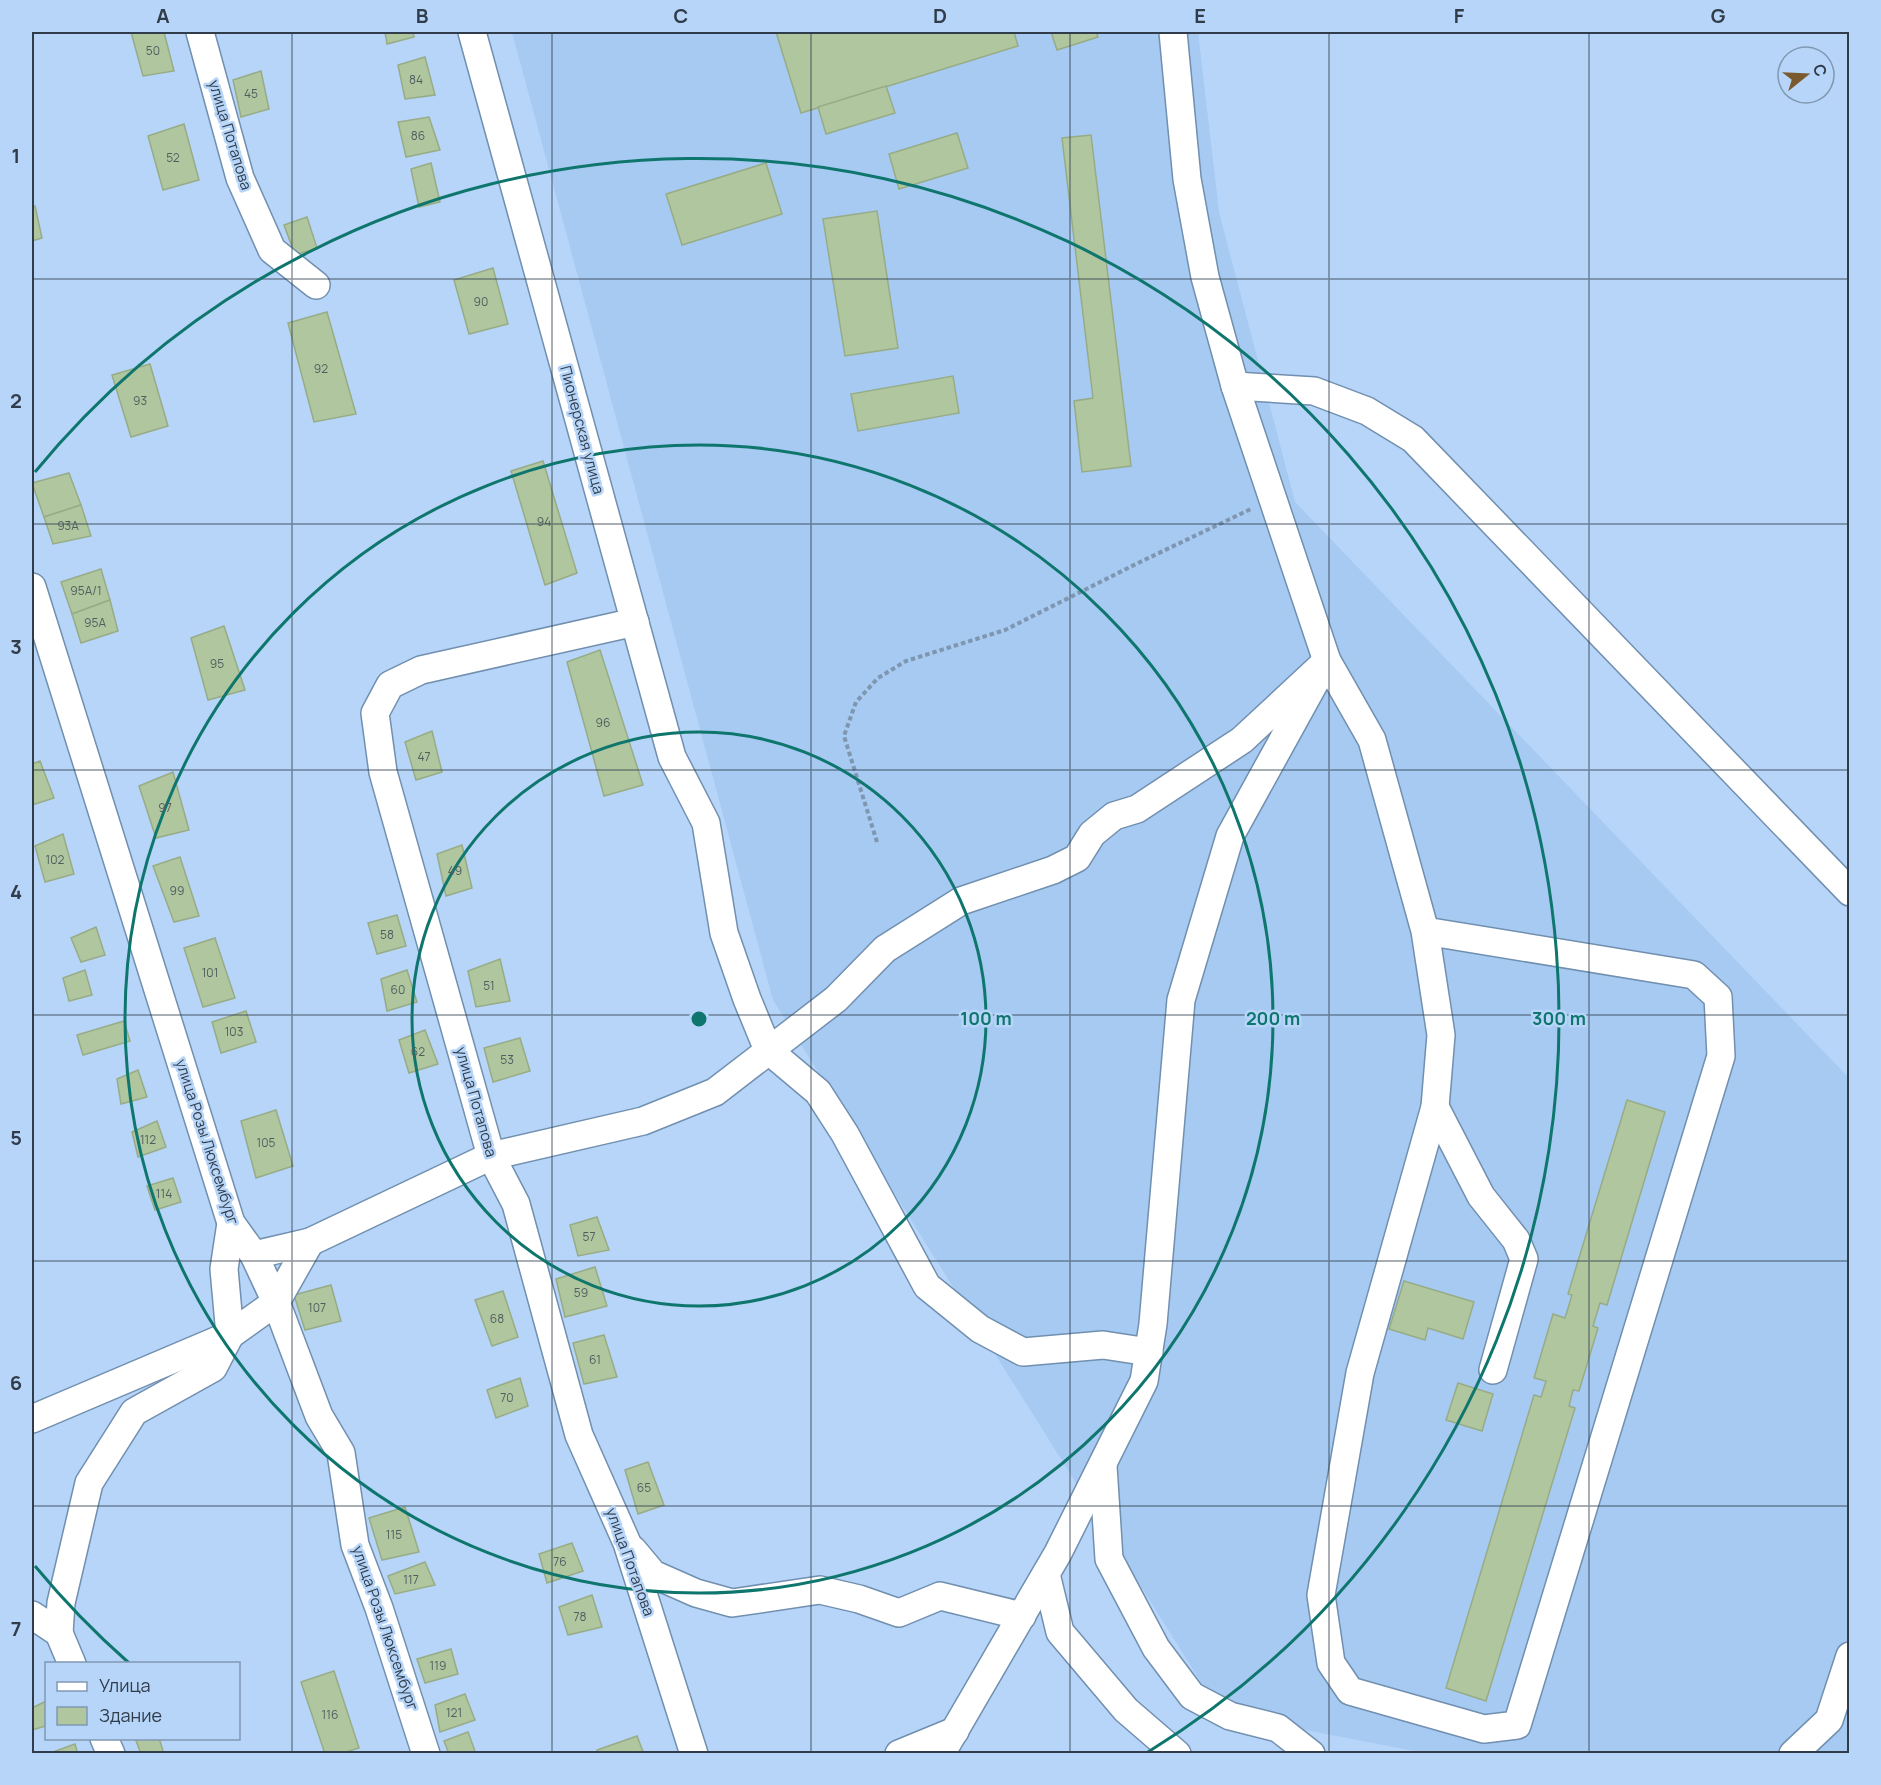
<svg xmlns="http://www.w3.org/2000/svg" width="1881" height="1785" font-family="Manrope,sans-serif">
  <rect width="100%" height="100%" fill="#b6d5f8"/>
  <polygon fill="#a6caf2" points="512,32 1198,32 1219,212 1295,502 1849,1078 1849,1753 1425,1753 1221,1714 773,1000"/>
  <g fill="#b0c69f" stroke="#97ac86" stroke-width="1.5">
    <polygon points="131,32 164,32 174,71 143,76"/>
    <polygon points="385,32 413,32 414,37 387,44"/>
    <polygon points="776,32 1014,32 1018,46 801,113"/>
    <polygon points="1051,32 1096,32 1098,37 1057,50"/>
    <polygon points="425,57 435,95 405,99 398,65"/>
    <polygon points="261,71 269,109 241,117 233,80"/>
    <polygon points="886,86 895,113 826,134 818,107"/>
    <polygon points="429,117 440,150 406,157 398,122"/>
    <polygon points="184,124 199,180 163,190 148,136"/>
    <polygon points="957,133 968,168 899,189 889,154"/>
    <polygon points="1091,135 1131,466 1082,472 1074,401 1093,398 1062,138"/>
    <polygon points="431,163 440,202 419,207 411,169"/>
    <polygon points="766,163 782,214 682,245 666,194"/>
    <polygon points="35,206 42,238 32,241 32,207"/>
    <polygon points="877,211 898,348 845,356 823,219"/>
    <polygon points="307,217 317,248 295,255 284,225"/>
    <polygon points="493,268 508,324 469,334 454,280"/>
    <polygon points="327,312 356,414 314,422 288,323"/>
    <polygon points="150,364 168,426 131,437 112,375"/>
    <polygon points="953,376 959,413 858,431 851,394"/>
    <polygon points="543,461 577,573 545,585 511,471"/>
    <polygon points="69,473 81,505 44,517 32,483"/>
    <polygon points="81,505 91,536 53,544 44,517"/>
    <polygon points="101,569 110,600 72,614 61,582"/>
    <polygon points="110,600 118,631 81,643 72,614"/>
    <polygon points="224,626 245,690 208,700 191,638"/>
    <polygon points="600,650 643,785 604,796 567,662"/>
    <polygon points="432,731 442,772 416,780 405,742"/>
    <polygon points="40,761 54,798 32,805 32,764"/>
    <polygon points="173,772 189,830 156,838 139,786"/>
    <polygon points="63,834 74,874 45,882 35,846"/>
    <polygon points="462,845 472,888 446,896 437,854"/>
    <polygon points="180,857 199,916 174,922 153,866"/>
    <polygon points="397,915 406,946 377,954 368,923"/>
    <polygon points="96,927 105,955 81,962 71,938"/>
    <polygon points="215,938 235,998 203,1007 184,948"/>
    <polygon points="500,959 510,1001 476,1007 468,971"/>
    <polygon points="85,970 92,995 69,1001 63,978"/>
    <polygon points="407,970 417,1002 387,1011 381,979"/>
    <polygon points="246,1011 256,1042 221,1053 212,1022"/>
    <polygon points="124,1021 130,1041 83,1055 77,1035"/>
    <polygon points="425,1030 438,1064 409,1073 399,1040"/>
    <polygon points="520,1038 530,1071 493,1082 484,1048"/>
    <polygon points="138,1070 147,1097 121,1104 117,1079"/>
    <polygon points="1627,1100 1665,1112 1607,1305 1600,1303 1593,1326 1598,1328 1579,1391 1573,1390 1569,1406 1575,1408 1486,1701 1446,1688 1534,1395 1541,1397 1546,1381 1534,1378 1553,1314 1565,1318 1572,1295 1568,1294"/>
    <polygon points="276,1110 293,1166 256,1178 241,1121"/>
    <polygon points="157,1121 166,1147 138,1157 132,1132"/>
    <polygon points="173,1178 181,1202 155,1210 147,1186"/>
    <polygon points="597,1217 609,1250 578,1256 570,1225"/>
    <polygon points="595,1267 607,1306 565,1317 556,1279"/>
    <polygon points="1404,1281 1474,1302 1463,1339 1428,1328 1425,1340 1389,1329"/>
    <polygon points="331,1285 341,1321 305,1330 294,1295"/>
    <polygon points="503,1291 518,1337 492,1346 475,1300"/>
    <polygon points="604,1335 617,1377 584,1384 573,1343"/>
    <polygon points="520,1378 528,1406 496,1418 487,1390"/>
    <polygon points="1458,1383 1493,1394 1482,1431 1446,1420"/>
    <polygon points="648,1462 664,1505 638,1514 625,1470"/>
    <polygon points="405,1507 419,1552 382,1560 369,1518"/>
    <polygon points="572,1543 583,1571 547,1583 539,1554"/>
    <polygon points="425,1562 435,1585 395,1594 388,1576"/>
    <polygon points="592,1595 602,1627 568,1635 559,1607"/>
    <polygon points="451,1649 458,1674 425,1683 417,1659"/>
    <polygon points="334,1671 359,1748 339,1754 325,1754 301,1682"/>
    <polygon points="465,1694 475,1720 440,1732 435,1705"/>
    <polygon points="46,1701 46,1726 32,1730 32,1708"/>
    <polygon points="468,1732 476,1754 449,1754 444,1741"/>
    <polygon points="637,1736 644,1754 598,1754 597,1750"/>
    <polygon points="135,1738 159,1738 164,1754 141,1754"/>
    <polygon points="75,1744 78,1754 50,1754 50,1753"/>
  </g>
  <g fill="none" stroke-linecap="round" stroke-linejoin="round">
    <g stroke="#718faf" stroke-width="30">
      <g id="minor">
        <polyline points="200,32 240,178 272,250 316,285"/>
        <polyline points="472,32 672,757 706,823 724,933 747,999 768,1050 818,1092 845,1134 927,1286 980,1329 1023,1352 1103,1345 1149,1352"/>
        <polyline points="1173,32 1187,179 1205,277 1235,386 1327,661 1372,740 1425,931 1441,1035 1435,1107 1360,1373 1321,1595 1331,1663 1350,1691 1484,1729 1517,1725 1721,1056 1718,997 1694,975 1425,931"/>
        <polyline points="1235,386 1314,391 1367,411 1413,439 1850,892"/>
        <polyline points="32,587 231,1223 254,1255 276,1302 319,1416 341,1453 355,1545 379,1608 426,1754"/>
        <polyline points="635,622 421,670 390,685 375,713 383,772 491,1156 516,1204 579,1435 627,1543 694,1754"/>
        <polyline points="1435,1107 1481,1196 1516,1240 1524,1259 1493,1370"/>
        <polyline points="254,1255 310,1242 491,1156 643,1121 715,1092 836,999 885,949 961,901 1053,870 1077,858 1092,834 1114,816 1137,809 1242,740 1327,661"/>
        <polyline points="32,1419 230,1335 276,1302 310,1242"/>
        <polyline points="1103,1466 1109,1559 1156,1648 1192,1696 1230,1716 1278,1728 1311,1754"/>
        <polyline points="633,1550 653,1574 696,1593 732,1603 820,1590 859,1599 899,1613 940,1596 1022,1616"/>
        <polyline points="1046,1574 1060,1632 1126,1710 1177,1754"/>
        <polyline points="32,1615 59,1633 61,1603 89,1483 134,1412 213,1368 230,1335 224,1269 231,1223"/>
        <polyline points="59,1633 72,1664"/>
        <polyline points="104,1738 111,1754"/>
        <polyline points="899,1754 955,1731"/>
        <polyline points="941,1754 1058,1553 1144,1381 1153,1324 1181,1000 1230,836 1315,682"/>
        <polyline points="1793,1754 1829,1720 1850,1656"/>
      </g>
    </g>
    <polyline stroke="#7f96b0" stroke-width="4" stroke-dasharray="4.5 3" stroke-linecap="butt" points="877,842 844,736 856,702 878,678 906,661 1005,630 1136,564 1253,508"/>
    <use href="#minor" stroke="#fff" stroke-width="27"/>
  </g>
  <path fill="none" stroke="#303c4a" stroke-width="1.5" stroke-opacity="0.55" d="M292,32V1754M552,32V1754M811,32V1754M1070,32V1754M1329,32V1754M1589,32V1754M32,279H1850M32,524H1850M32,770H1850M32,1015H1850M32,1261H1850M32,1506H1850"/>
  <g fill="none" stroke="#0f766e" stroke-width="3">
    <circle cx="699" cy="1019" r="287"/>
    <circle cx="699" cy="1019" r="574"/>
    <path d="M129 1663A860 860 0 0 1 35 1566M35 472A860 860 0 1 1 1148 1752"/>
  </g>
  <g text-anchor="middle" stroke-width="5" stroke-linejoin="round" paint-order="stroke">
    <g font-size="12" fill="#505e5f">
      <text x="153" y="55">50</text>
      <text x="416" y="84">84</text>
      <text x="251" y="98">45</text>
      <text x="418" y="140">86</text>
      <text x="173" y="162">52</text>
      <text x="481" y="306">90</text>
      <text x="321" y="373">92</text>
      <text x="140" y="405">93</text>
      <text x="544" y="526">94</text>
      <text x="68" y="530">93А</text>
      <text x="86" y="595">95А/1</text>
      <text x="95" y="627">95А</text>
      <text x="217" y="668">95</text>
      <text x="603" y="727">96</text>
      <text x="424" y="761">47</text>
      <text x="165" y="812">97</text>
      <text x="55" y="864">102</text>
      <text x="455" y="875">49</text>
      <text x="177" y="895">99</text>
      <text x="387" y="939">58</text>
      <text x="210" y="977">101</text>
      <text x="489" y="990">51</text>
      <text x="398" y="994">60</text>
      <text x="234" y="1036">103</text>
      <text x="418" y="1056">62</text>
      <text x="507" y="1064">53</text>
      <text x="148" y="1144">112</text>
      <text x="266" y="1147">105</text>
      <text x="164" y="1198">114</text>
      <text x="589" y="1241">57</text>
      <text x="581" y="1297">59</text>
      <text x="317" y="1312">107</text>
      <text x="497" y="1323">68</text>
      <text x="595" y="1364">61</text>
      <text x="507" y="1402">70</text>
      <text x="644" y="1492">65</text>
      <text x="394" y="1539">115</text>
      <text x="560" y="1566">76</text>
      <text x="411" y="1584">117</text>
      <text x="580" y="1621">78</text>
      <text x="438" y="1670">119</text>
      <text x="454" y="1717">121</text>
      <text x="330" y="1719">116</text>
    </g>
    <g font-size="15" fill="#303c4a" stroke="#b6d5f8">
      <text transform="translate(230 135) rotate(73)" y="5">улица Потапова</text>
      <text transform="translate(582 430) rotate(75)" y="5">Пионерская улица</text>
      <text transform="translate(476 1102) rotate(74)" y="5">улица Потапова</text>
      <text transform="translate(207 1142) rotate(72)" y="5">улица Розы Люксембург</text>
      <text transform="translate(630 1562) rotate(70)" y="5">улица Потапова</text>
      <text transform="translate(385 1628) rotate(71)" y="5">улица Розы Люксембург</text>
    </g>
  </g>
  <circle cx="699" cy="1019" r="9" fill="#0f766e" stroke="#b6d5f8" stroke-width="3"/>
  <g font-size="18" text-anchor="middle" font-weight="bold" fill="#0f766e" stroke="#b6d5f8" stroke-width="5" stroke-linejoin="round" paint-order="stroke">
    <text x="986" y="1025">100 m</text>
    <text x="1273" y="1025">200 m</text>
    <text x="1559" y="1025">300 m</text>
  </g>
  <rect width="1881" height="1785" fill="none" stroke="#b6d5f8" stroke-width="66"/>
  <rect x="45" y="1662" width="195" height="78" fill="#b6d5f8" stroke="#8098b2" stroke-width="1.5"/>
  <rect x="57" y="1682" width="30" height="9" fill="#ffffff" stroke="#8098b2" stroke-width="1.5"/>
  <text x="99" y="1692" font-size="18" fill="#303c4a">Улица</text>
  <rect x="57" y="1707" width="30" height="18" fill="#b0c69f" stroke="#8098b2" stroke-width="1.5"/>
  <text x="99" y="1722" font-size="18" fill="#303c4a">Здание</text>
  <g transform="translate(1806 75) rotate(72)"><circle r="28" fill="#b6d5f8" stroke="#8098b2" stroke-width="1.5"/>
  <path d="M0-4.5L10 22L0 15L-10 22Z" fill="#7a592f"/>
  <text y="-9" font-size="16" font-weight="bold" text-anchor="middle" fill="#303c4a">С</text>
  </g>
  <rect x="33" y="33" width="1815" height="1719" fill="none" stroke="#303c4a" stroke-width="2"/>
  <g font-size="20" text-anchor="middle" font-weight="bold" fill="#303c4a">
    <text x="163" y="23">A</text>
    <text x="422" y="23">B</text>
    <text x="681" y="23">C</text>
    <text x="940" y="23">D</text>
    <text x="1200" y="23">E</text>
    <text x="1459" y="23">F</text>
    <text x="1718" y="23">G</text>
    <text x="16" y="163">1</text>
    <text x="16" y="408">2</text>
    <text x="16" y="654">3</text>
    <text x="16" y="899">4</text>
    <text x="16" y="1145">5</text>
    <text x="16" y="1390">6</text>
    <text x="16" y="1636">7</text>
  </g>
</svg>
